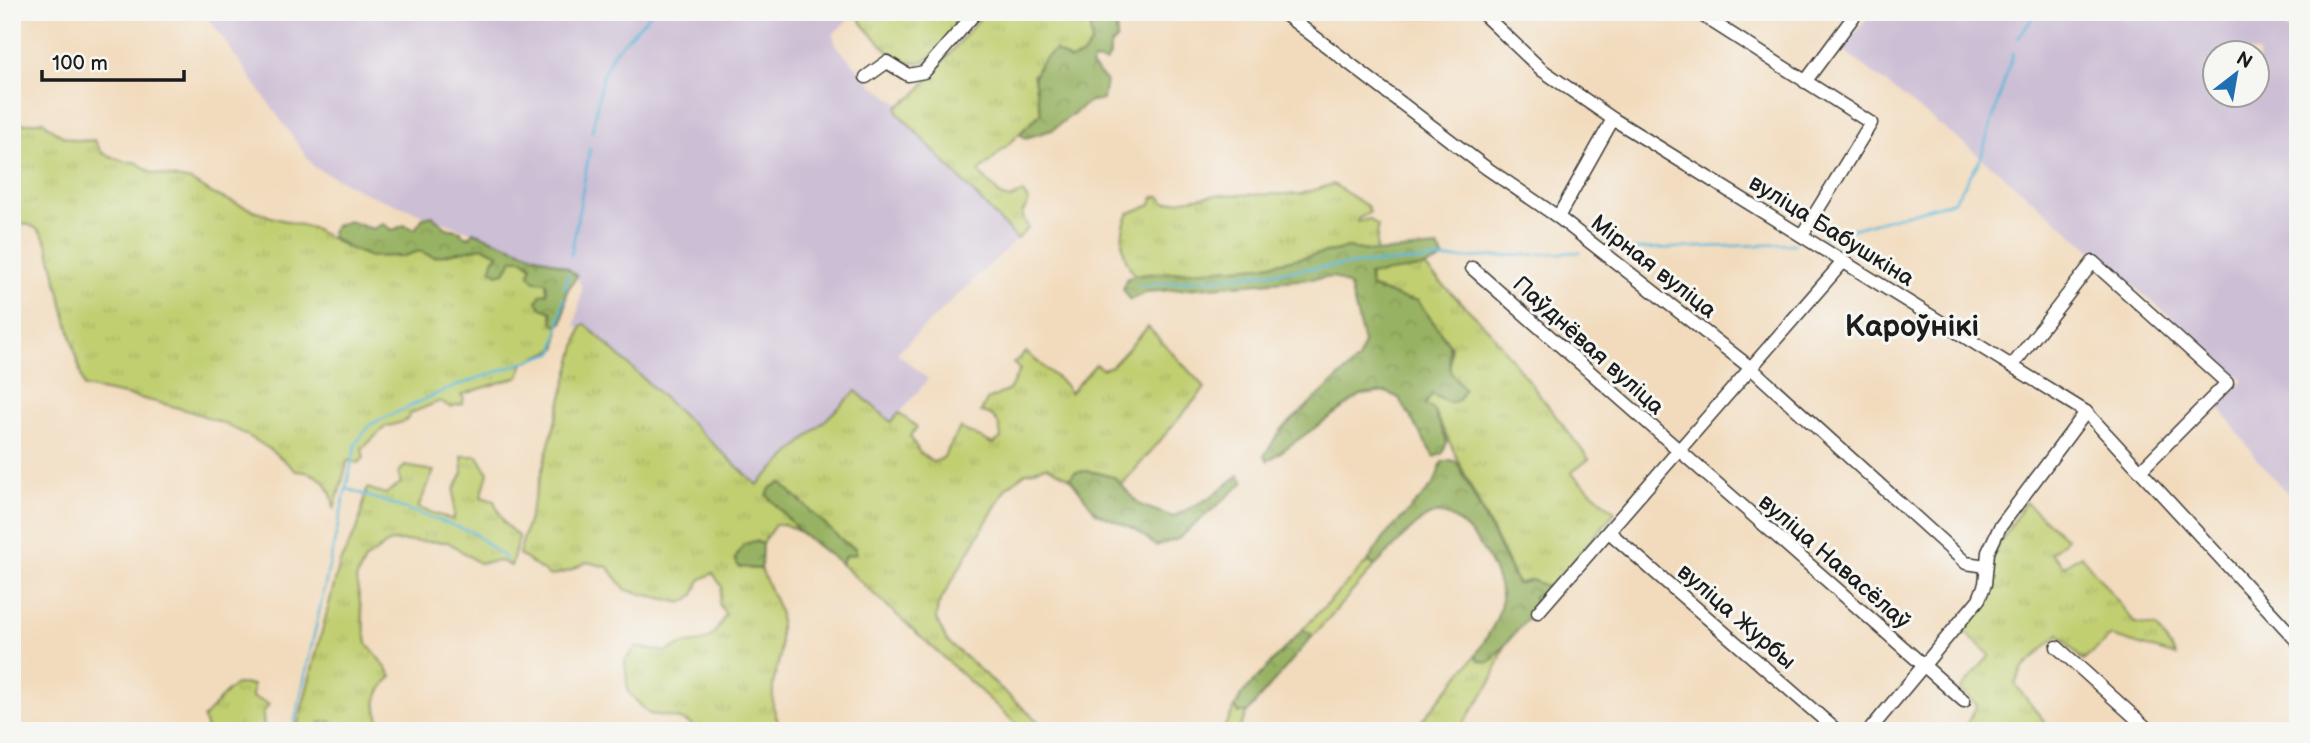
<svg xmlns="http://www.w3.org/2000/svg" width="2310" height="743" font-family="'Balsamiq Sans',sans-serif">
  <defs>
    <pattern id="grass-tufts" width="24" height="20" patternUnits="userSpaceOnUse" patternTransform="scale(1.75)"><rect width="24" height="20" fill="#c1cf71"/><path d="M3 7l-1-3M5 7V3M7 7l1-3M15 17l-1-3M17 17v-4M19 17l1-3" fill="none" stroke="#a5b161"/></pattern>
    <pattern id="forest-crowns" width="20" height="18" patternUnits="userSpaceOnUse" patternTransform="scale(1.75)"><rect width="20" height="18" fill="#98b263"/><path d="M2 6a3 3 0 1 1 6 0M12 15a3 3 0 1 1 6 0" fill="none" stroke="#829855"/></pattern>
  </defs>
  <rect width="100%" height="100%" fill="#f6f6f2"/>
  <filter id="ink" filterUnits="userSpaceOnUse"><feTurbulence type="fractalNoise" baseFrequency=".0143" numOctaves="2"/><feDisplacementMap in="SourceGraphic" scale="14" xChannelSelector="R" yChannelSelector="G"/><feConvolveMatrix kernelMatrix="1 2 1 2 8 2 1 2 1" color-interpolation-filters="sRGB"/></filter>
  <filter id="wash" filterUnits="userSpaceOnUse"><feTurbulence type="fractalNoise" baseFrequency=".00686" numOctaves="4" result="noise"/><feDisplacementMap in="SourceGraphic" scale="28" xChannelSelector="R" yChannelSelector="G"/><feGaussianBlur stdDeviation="1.57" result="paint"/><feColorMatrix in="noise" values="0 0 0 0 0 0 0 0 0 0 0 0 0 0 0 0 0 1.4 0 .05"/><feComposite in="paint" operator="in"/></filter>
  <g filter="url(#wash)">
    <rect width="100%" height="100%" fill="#f2dbbd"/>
    <g fill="#ccbed4" fill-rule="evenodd">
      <polygon points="204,12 856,12 833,34 836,45 873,85 899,104 898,113 1017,239 897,353 928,379 892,423 856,392 757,486 586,325 584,328 575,326 582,290 577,276 566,267 367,194 314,167"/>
      <path d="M1873,12H2258L2267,13L2298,39V506L2258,460L2219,407L2244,380L1996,169L1842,49ZM2216,52H2258V94H2216Z"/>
    </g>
    <g fill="url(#grass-tufts)" stroke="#6e7646" stroke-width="2">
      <path d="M856,12H970C945,42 921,89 883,46C874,36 860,24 856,12Z"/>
      <polygon points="985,12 1104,12 1090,28 1092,42 1082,56 1033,75 1041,113 979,172 1002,197 1011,199 1022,192 1029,201 1022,214 1028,228 1017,239 898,113 897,107 915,95"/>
      <path d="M12,119L23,124L43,121C59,137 72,143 94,140L102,153L125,162H136L152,173L191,181L215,195L271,217L312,228L346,247L404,256L419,251L435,257L483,247L499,254L493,260L492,269L505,272L513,259H523L547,282L553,324L559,326L557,348L522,364L520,376L461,395L464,399L462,404L450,407L440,401L411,413L406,421L385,427L362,449L364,458L358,463L348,460L334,510C333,487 320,471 296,471C238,415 161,402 84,387L47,243C39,227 29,221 12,225Z"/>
      <path d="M1333,184L1367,206L1370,212L1358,219V222L1369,219L1378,226L1376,252L1347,248L1262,266L1135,275C1121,257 1118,234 1129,213L1151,205L1153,197L1160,196L1165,203L1215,195L1301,194Z"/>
      <path d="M1425,267L1490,331L1589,459L1571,473L1615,512L1551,588L1532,581L1518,584L1434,410L1425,406L1432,393L1459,400L1464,389L1449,371L1451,346L1417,300C1400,301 1388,291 1371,288L1369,274Z"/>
      <path d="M585,324L757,485L856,391L891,422L899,413L917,427L910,436L920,453L934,462L943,458L960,428L993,444L1001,438C1000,423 996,414 981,412L987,400L1009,390L1020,370L1013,363L1026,352L1064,384L1070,393L1096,364L1102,369L1112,366L1148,327L1205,388L1122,485C1110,473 1083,465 1070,478L1047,466L1025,473L1006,488L938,605L936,619L947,641L1049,731H1024L841,564L845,555L855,548L767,495L800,532L784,524L775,525L762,544L755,541L750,569H761L780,612V656L773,684V706L781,731H698C688,717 665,716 649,714L628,692L625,661L636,647L667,652C698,632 703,659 726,614L719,604L722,587L713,573L700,580L694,595L682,603L626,590L608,567L587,562L569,571L550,576L519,554L581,328Z"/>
      <path d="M462,456H478L488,473L481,497L494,501L504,523L519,537L511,566L501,561L479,563L448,542L391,541L365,560L356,579L367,643L392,676C373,695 373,706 383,731H341L330,721L320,723L316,731H296L340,562L358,527L367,488L385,494L401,483L398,473L405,466L434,471L418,508L454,520V490L463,473Z"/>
      <polygon points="2025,502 2067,539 2051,553 2064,566 2081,555 2135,623 2157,627 2176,656 2111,636 2083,661 2059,634 2023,668 2015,684 2052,731 1964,731 1977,705 1960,690 1990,655 1961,629 1987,596 1992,581 1993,556"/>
      <polygon points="1368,561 1375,566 1312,637 1309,632 1302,630"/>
      <polygon points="1505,646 1490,684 1458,731 1413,731 1476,655 1480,661 1490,662"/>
      <path d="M237,684L253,685L252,697L269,704L263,713L264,731H208L203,718C215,707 224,691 237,684Z"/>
      <polygon points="1235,707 1239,713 1247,713 1238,731 1222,731"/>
    </g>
    <g fill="url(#forest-crowns)" stroke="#5a6740" stroke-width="2">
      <path d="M1104,12H1122L1121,19L1116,20L1117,39L1110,46V56L1106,62L1094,60L1091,66L1106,80L1103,100L1090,101L1052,130L1026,138L1019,134L1041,113C1035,81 1026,72 1055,50L1070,60L1082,56L1092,42L1090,28Z"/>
      <polygon points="433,216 446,228 461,231 462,235 470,237 473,232 566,267 577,276 567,291 563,321 559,326 553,324 552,312 541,308 537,301 541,294 547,293 546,282 535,281 529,275 532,265 523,259 513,259 505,272 497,274 491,269 493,260 499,254 483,247 434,257 419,251 404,256 370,257 346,247 331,236 334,226 349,221 373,229 383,224 393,230 404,225 415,229 423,218"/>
      <path d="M1438,247L1444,259L1425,267L1369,275L1371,288C1389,291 1400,301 1417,300L1449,344L1450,371L1464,389L1459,400L1448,403L1432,394L1425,405L1434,410L1447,442L1443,453L1434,457L1399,398L1386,392L1361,395L1268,461L1264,456L1281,430L1358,360L1364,343L1350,287L1334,277L1147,292L1130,300L1123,289L1126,279L1135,275L1262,266L1347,248L1376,252Z"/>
      <path d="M1450,460L1457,462L1517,584L1532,580L1551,588L1547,594L1534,597L1536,609L1490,662L1480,661L1476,655C1485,639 1499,621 1501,602C1504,575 1463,504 1431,515C1413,522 1390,553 1375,566L1368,561L1384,537L1434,484L1442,462Z"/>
      <polygon points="1087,471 1114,477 1140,505 1173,517 1209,498 1239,475 1244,482 1178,539 1156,546 1135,529 1096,513 1070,478 1075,472"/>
      <polygon points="781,483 847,545 855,548 856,554 845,556 841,564 800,532 767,495 771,487"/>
      <polygon points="755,541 762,544 761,569 739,567 735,559 744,544"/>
      <polygon points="1302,630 1309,632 1312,637 1247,713 1239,713 1235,707 1242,694"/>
    </g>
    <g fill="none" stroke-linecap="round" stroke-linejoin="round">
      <g stroke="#5ab8d8" stroke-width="2.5">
        <polyline points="2018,38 2037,12"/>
        <polyline points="592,132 603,74 614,52 652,12"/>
        <polyline points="1823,237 1954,201 1980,160 2013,53"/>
        <polyline points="1609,250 1795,244"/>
        <polyline points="571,255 590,148"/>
        <polyline points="1138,286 1356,264 1580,252"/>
        <polyline points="565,289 568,274"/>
        <polyline points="348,489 472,532 506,559"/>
        <polyline points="293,731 356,443 371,424 450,388 554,352 564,298"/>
      </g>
    </g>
  </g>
  <g filter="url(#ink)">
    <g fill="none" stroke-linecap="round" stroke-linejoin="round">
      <g stroke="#3c3934" stroke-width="15">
        <g id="minor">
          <polyline points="1282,12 1485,167 1558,217 1751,368 1966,563 1986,566"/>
          <polyline points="1481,12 1542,70 1613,119 2086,412 2298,642"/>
          <polyline points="1697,12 1871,123 1802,235"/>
          <polyline points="866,77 887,62 908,75 924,72 976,12"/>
          <polyline points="1805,82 1857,12"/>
          <polyline points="1558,217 1613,119"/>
          <polyline points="1472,268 1964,701"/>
          <polyline points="2012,366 2093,262 2227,383 2141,470"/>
          <polyline points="1609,532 1837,731"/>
          <polyline points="1538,612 1843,262"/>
          <polyline points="2057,647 2150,731"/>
          <polyline points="1869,731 1979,599 1985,584 1988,552 2000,527 2086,412"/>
        </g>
      </g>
      <use href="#minor" stroke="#fff" stroke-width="12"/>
    </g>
  </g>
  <g text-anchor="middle" stroke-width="6" stroke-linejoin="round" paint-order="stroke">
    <g font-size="23" fill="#1c1c1c" stroke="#f6f6f2">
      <text transform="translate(1832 230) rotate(32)" y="8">вуліца Бабушкіна</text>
      <text transform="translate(1654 266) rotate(38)" y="8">Мірная вуліца</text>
      <text transform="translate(1589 345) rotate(42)" y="8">Паўднёвая вуліца</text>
      <text transform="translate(1835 561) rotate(41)" y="8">вуліца Навасёлаў</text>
      <text transform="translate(1737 616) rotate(41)" y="8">вуліца Журбы</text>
    </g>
    <g font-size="30" font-weight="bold" fill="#1c1c1c" stroke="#f6f6f2">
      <text x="1912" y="336">Кароўнікі</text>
    </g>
  </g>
  <rect width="2310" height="743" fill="none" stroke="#f6f6f2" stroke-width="42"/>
  <g transform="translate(2236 74) rotate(31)"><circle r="33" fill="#f6f6f2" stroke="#9f9f9c" stroke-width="2"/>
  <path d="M0-5L12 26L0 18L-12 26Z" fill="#1f6fb2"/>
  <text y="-10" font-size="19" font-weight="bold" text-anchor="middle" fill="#1c1c1c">N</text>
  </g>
  <path d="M42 70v10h142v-10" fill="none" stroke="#1c1c1c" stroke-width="3.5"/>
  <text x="52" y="70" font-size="21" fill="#1c1c1c" stroke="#f6f6f2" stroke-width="5" paint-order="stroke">100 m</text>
</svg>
